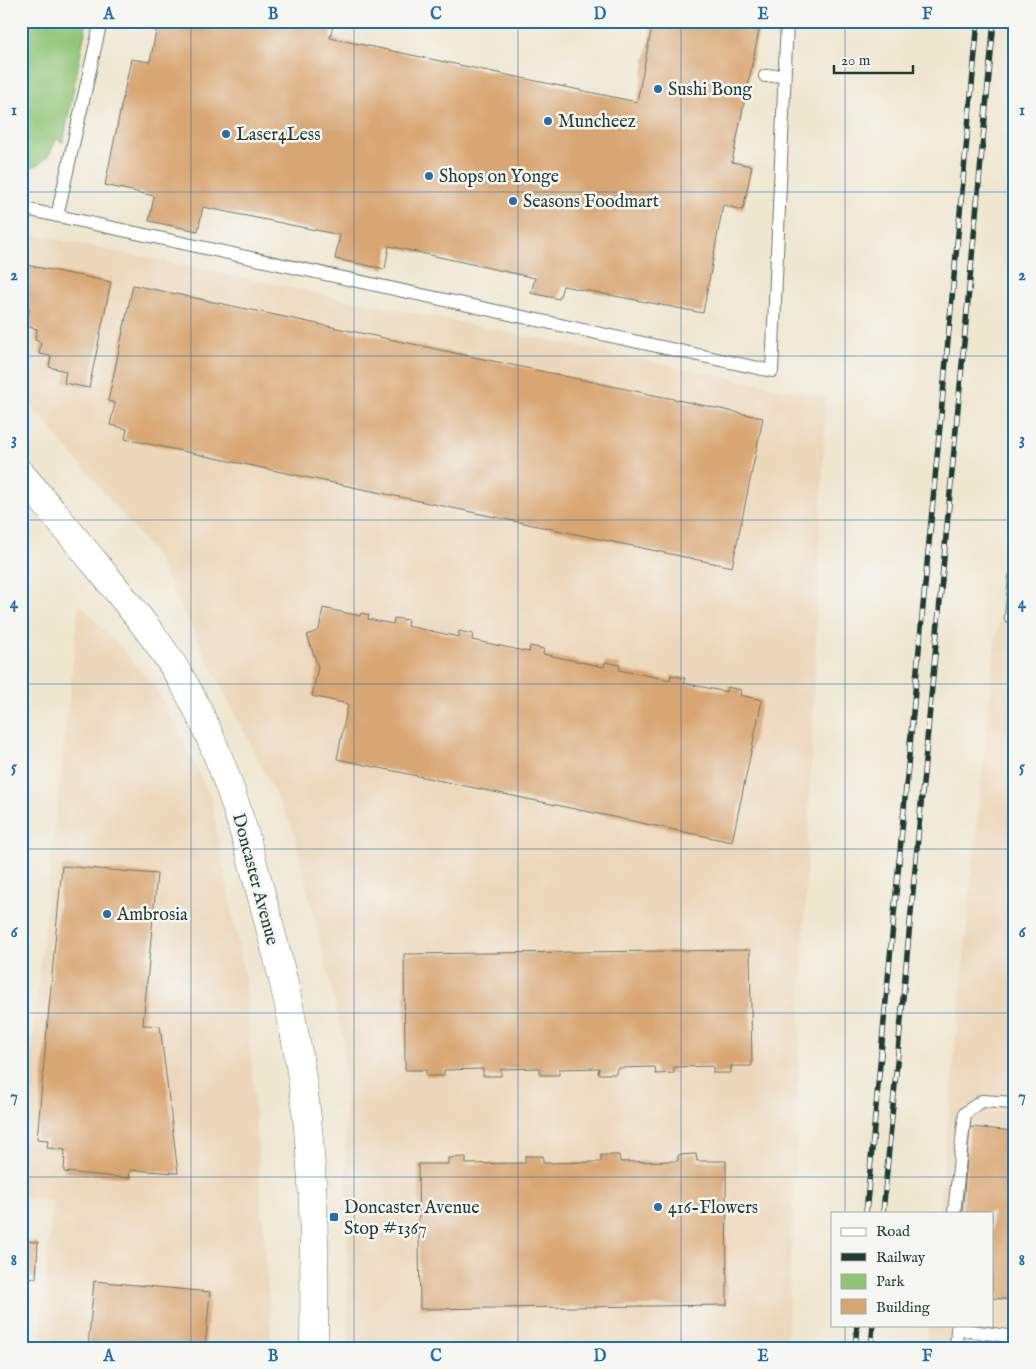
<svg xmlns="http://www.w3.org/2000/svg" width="1036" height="1369" font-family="'IM FELL English',serif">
  <rect width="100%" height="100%" fill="#f6f6f2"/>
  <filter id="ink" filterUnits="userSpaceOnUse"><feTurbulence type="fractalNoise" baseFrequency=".02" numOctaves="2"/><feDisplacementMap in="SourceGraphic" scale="10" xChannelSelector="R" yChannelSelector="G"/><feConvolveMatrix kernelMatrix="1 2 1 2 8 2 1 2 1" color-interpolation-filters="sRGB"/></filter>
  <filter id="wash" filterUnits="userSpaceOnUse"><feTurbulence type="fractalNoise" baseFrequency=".0096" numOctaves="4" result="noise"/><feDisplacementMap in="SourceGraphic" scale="20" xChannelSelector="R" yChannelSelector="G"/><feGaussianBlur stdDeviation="1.12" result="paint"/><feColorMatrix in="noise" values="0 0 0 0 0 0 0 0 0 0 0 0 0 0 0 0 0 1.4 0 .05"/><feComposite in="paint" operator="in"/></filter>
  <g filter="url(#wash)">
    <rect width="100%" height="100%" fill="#efe6cf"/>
    <g fill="#ecd7ba">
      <polygon points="21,232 826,398 787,1348 349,1348 344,1041 293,829 154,553 21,393"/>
      <polygon points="1015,540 1015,1348 925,1348 928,1325 992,1325 992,1213 939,1213 995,642"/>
      <polygon points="79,603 155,686 210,795 246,985 272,1348 21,1348 21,1340 40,1341 53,1201 21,1198 21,1146"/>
    </g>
    <path fill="#90c577" stroke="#588156" d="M21,21H87L63,142L56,139C51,155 40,171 21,167Z"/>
    <g id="blocks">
      <g fill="#d8a672">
        <polygon points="158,21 334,21 330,38 637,102 653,21 761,21 732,162 752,166 743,210 723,205 703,313 563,286 559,299 531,293 535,278 389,246 385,269 335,259 340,235 203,207 198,231 149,221 154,196 105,185 131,59 150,62"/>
        <polygon points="21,264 111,282 89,388 64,383 66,371 49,367 51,356 39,354 41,342 35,340 37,329 26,326 29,309 21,307"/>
        <polygon points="133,285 763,418 732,567 125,439 127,429 110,425 115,403 108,401"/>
        <polygon points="323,608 360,616 361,613 369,615 368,619 393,624 394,618 408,620 407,626 459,637 459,631 473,634 472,640 529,652 530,646 544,649 543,654 604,667 605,662 620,665 619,670 670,680 671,675 685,678 684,683 726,692 727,687 741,690 740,695 762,700 732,842 337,759 348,704 312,696 318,667 307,635 319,630"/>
        <polygon points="62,866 157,874 143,1025 160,1026 178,1173 130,1170 129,1178 64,1172 65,1150 47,1148 48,1140 37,1139"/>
        <polygon points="750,950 752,1066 731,1066 731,1073 713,1073 713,1066 674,1067 674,1073 656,1074 655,1067 617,1068 616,1074 598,1074 599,1068 559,1069 559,1075 540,1075 540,1068 501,1069 501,1076 483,1076 483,1069 444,1070 444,1076 426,1076 426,1070 405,1070 404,954"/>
        <polygon points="970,1127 1015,1131 1015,1300 992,1298 992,1213 962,1213"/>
        <polygon points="696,1154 697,1161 726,1161 727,1305 420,1309 418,1164 448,1164 448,1158 466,1157 466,1164 525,1163 525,1156 543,1156 543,1163 601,1162 601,1155 619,1155 620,1162 678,1161 678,1155"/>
        <polygon points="21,1241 38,1242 36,1278 21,1277"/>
        <polygon points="94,1281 210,1292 205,1348 88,1348"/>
      </g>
    </g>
  </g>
  <g filter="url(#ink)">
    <use href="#blocks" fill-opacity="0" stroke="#68786a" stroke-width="1"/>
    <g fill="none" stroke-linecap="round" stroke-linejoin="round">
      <g stroke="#68786a" stroke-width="14">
        <g id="service">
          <polyline points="765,76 784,75"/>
          <polyline points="21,208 772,371 787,21"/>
          <polyline points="57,216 101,21"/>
          <polyline points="1015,578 1011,617 1015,617"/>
          <polyline points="954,1213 965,1113 982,1101 1015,1103"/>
          <polyline points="956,1348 957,1329 1015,1337"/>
        </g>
      </g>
      <g stroke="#68786a" stroke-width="29">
        <path id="tertiary" d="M21,474C49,507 76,540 103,573C133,610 164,647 187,689C221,752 242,821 260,890C276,950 292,1010 301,1072C315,1162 315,1256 314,1348"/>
      </g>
      <use href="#service" stroke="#fff" stroke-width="12"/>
      <use href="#tertiary" stroke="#fff" stroke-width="28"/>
      <g stroke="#1f3d34" stroke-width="5.5">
        <g id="rail">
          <polyline points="866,1213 978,21"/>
          <polyline points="883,1213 994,21"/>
          <polyline points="855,1348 857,1325"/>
          <polyline points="871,1348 873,1325"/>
        </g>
      </g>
      <use href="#rail" stroke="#f6f6f2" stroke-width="4" stroke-dasharray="11" stroke-linecap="butt"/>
    </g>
  </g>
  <path fill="none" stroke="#1f6fb2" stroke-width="1" stroke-opacity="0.55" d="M191,21V1348M354,21V1348M518,21V1348M681,21V1348M845,21V1213M21,192H1015M21,356H1015M21,520H1015M21,684H1015M21,849H1015M21,1013H1015M21,1177H1015M845,1325V1348"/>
  <g fill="#1f6fb2" stroke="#f6f6f2" stroke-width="2">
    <circle cx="658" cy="89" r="5"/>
    <circle cx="548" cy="121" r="5"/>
    <circle cx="226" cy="134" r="5"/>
    <circle cx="429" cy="176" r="5"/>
    <circle cx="513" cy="201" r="5"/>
    <circle cx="107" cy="914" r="5"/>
    <circle cx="658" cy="1207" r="5"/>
    <rect x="329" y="1212" width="10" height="10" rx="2.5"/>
  </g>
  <g text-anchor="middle" stroke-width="5" stroke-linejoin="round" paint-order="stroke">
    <g font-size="18" fill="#1f3d34" stroke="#f6f6f2" text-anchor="start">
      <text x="668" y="95">Sushi Bong</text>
      <text x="558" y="127">Muncheez</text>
      <text x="236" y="140">Laser4Less</text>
      <text x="439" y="182">Shops on Yonge</text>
      <text x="523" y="207">Seasons Foodmart</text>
      <text x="117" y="920">Ambrosia</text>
      <text x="344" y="1213">Doncaster Avenue<tspan x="344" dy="21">Stop #1367</tspan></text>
      <text x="668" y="1213">416-Flowers</text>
    </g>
    <g font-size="18" fill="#1f3d34" stroke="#f6f6f2">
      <text transform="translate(256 879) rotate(75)" y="6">Doncaster Avenue</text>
    </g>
  </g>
  <rect width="1036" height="1369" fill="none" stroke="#f6f6f2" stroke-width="55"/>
  <rect x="831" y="1212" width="162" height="115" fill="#f6f6f2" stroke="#a0aca6"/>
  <rect x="841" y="1228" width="25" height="8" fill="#ffffff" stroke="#a0aca6"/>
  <text x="876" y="1236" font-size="15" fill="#1f3d34">Road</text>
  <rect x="841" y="1253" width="25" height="8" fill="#1f3d34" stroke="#a0aca6"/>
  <text x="876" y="1262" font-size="15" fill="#1f3d34">Railway</text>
  <rect x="841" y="1274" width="25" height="15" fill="#90c577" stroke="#a0aca6"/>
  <text x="876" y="1286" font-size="15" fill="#1f3d34">Park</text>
  <rect x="841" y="1299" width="25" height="15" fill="#d8a672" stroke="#a0aca6"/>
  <text x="876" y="1312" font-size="15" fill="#1f3d34">Building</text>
  <path d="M834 65v8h79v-8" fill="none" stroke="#1f3d34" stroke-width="2.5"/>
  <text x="841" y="65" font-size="15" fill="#1f3d34" stroke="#f6f6f2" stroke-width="4" paint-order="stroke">20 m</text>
  <rect x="28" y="28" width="980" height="1314" fill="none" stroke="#1f6fb2" stroke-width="2"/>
  <g font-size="16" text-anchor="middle" font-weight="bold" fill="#1f6fb2">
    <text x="109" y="19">A</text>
    <text x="273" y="19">B</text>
    <text x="436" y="19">C</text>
    <text x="600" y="19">D</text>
    <text x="763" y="19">E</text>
    <text x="927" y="19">F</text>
    <text x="14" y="115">1</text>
    <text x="1022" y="115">1</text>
    <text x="14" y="280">2</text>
    <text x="1022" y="280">2</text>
    <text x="14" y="444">3</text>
    <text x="1022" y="444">3</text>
    <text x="14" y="608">4</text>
    <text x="1022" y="608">4</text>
    <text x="14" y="772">5</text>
    <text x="1022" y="772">5</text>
    <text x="14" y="937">6</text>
    <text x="1022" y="937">6</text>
    <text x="14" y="1101">7</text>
    <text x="1022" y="1101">7</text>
    <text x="14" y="1265">8</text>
    <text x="1022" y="1265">8</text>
    <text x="109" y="1361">A</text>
    <text x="273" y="1361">B</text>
    <text x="436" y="1361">C</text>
    <text x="600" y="1361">D</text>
    <text x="763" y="1361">E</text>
    <text x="927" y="1361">F</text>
  </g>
</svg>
